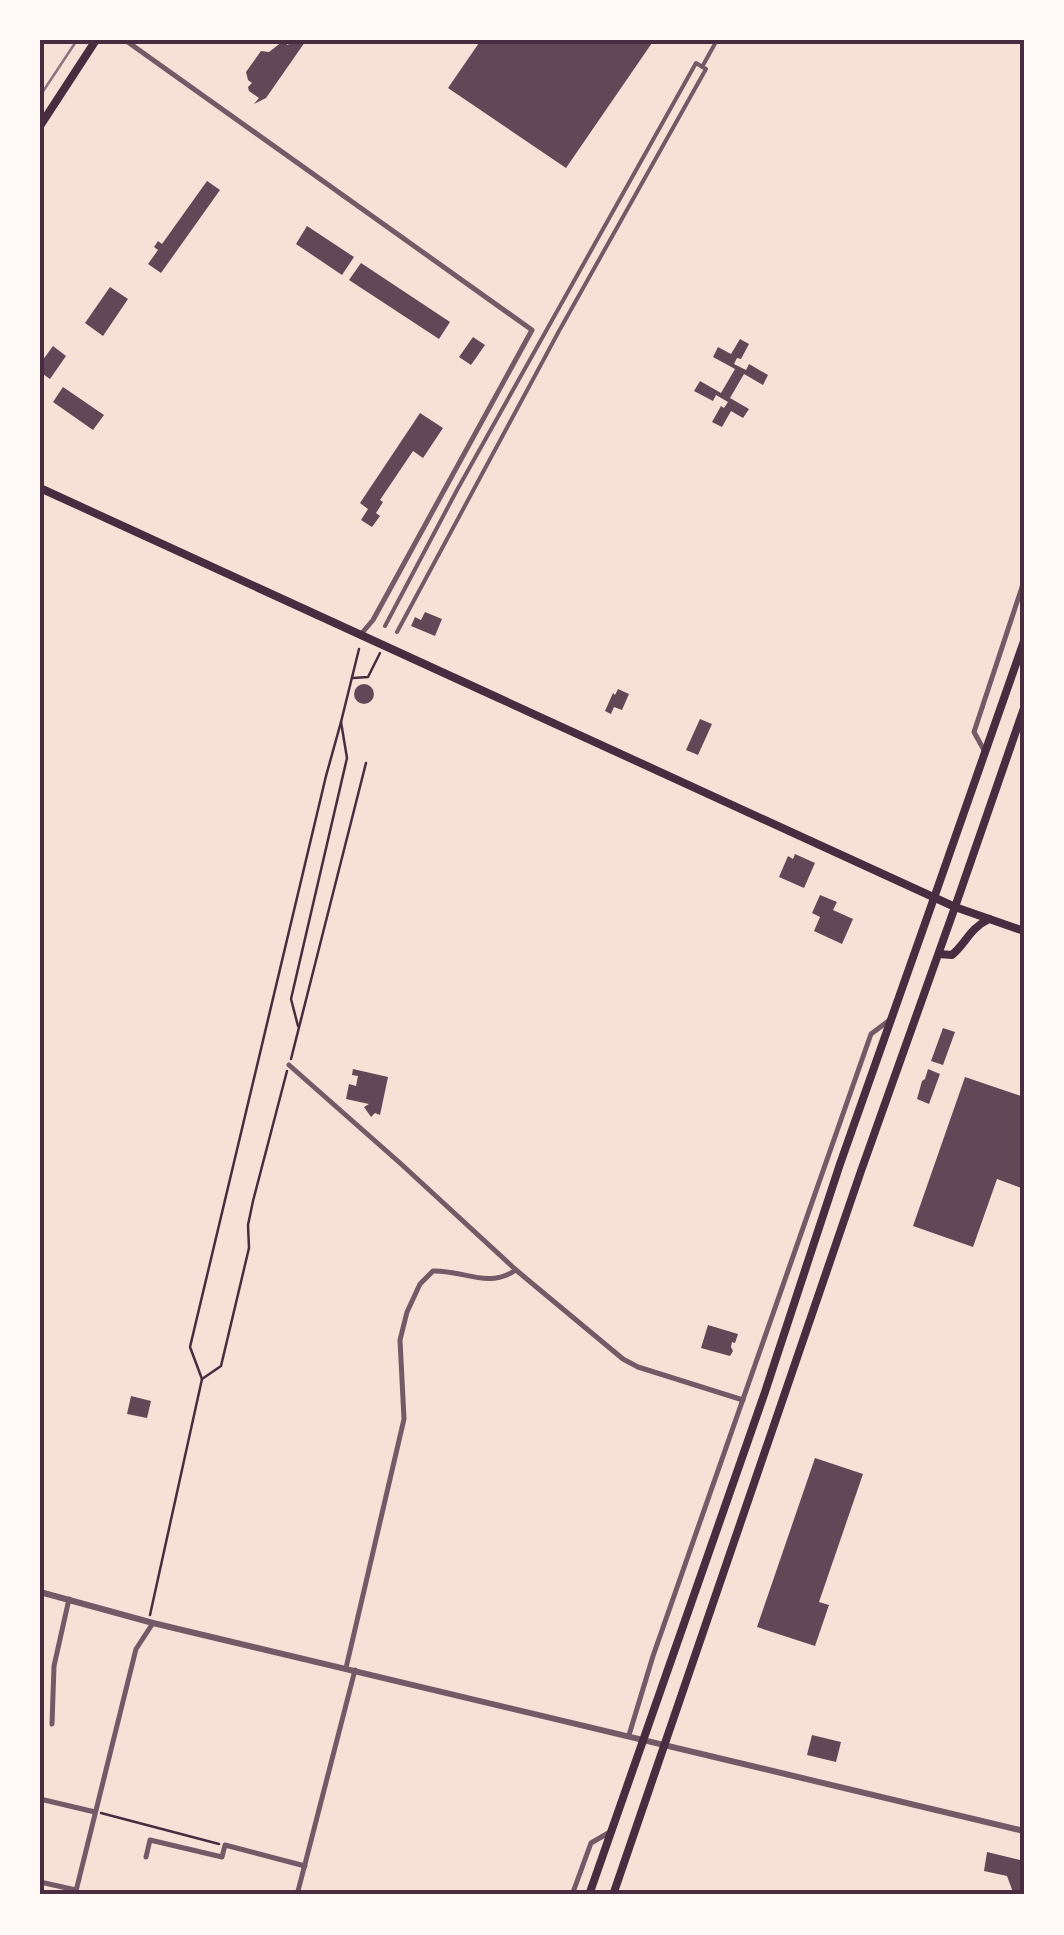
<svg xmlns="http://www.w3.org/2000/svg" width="1064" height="1935" font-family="'Fira Sans',sans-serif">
  <rect width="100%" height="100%" fill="#f7e1d7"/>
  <g fill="#644757">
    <polygon points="291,40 305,42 266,98 254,104 259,98 249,91 248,87 252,83 248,80 246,72 261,51 269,52 283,41 288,45"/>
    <polygon points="481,40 654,40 566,168 448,88"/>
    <polygon points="207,181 220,190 161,273 148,264 158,250 154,247 158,241 162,244"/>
    <polygon points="307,226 354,257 342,275 296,244"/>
    <polygon points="361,263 450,322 439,339 349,280"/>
    <polygon points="110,287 128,299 103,336 85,323"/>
    <polygon points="473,337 485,345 471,365 459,357"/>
    <polygon points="740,339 749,344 741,359 737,358 734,364 746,370 749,364 768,375 763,385 744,374 730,398 749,409 743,418 731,411 722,427 712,422 721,406 724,408 728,402 716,395 713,401 694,391 700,381 721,393 735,369 713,357 718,347 731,354"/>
    <polygon points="53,346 66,356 50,379 40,372 40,364"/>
    <polygon points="63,387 104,415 93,430 53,402"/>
    <polygon points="420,413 443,428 423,458 413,451 380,500 383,502 376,513 380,516 372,527 361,520 368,509 360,503"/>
    <polygon points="425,612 442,619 435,636 411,626 415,617 421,620"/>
    <circle cx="364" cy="694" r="10"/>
    <polygon points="618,689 629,694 622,710 614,707 611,714 605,711 613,693 615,695"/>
    <polygon points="700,719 712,724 698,755 686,750"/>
    <polygon points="795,854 815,863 804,888 779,877 788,856 793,859"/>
    <polygon points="820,895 837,902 833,910 853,919 842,944 814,931 820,917 812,913"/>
    <polygon points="943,1028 955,1032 943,1065 931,1061"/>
    <polygon points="353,1069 388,1077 380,1115 375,1113 371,1117 364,1107 369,1104 346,1099 349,1084 356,1086 358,1076 352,1075"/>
    <polygon points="928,1069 940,1074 929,1104 917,1099 922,1081 925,1079"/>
    <polygon points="965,1077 1024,1097 1024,1189 997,1179 973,1247 913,1226"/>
    <polygon points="708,1325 738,1334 735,1343 732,1342 731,1347 733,1351 730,1356 701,1348"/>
    <polygon points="131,1396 151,1401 147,1418 127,1414"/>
    <polygon points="815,1458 863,1474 819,1602 829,1605 815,1646 757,1627"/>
    <polygon points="812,1735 841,1742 836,1762 807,1755"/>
    <polygon points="987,1852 1020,1860 1024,1869 1024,1895 1014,1895 1007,1876 984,1871"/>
  </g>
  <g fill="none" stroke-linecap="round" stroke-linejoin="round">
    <g stroke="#4a2c40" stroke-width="2.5">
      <polyline points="353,678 368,677 380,653"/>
      <polyline points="298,1026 291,999 347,758 341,722 359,649"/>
      <polyline points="291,1059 366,763"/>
      <polyline points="202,1379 190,1347 326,776 341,722"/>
      <polyline points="150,1615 202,1379 221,1366 249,1248 248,1225 253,1201 287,1071"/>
      <polyline points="101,1813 219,1844"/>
    </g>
    <g stroke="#755966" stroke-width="4">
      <polyline points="702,67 717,40"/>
      <polyline points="385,626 457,490 696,63 706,69 559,331 397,632"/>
    </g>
    <g stroke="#755966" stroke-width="5">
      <polyline points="125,40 532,330 373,620 362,633"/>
      <polyline points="985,752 974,732 1024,581"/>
      <polyline points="289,1065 400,1163 516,1270 623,1359 638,1367 743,1400"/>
      <path d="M346,1668L404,1419L400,1340L407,1312L420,1284L433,1271C464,1270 487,1289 516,1270"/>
      <polyline points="52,1724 54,1666 69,1599"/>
      <polyline points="629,1735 653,1656 871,1034 891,1019"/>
      <polyline points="40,1799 95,1812"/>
      <polyline points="146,1857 150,1840 222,1857 225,1845 305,1866"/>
      <polyline points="40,1882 76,1890"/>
      <polyline points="75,1895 136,1649 153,1623"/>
      <polyline points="297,1895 355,1670"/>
      <polyline points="572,1895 591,1843 610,1832"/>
    </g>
    <polyline stroke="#755966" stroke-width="6" points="40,1592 153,1623 1024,1831"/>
    <g stroke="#4a2c40" stroke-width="8">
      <polyline points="1024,708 955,907 1024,931"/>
      <polyline points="934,898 1024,641"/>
      <path d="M939,954L952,955C967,942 969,929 989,919"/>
    </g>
    <g stroke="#4a2c40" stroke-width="8">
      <polyline points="40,126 96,40"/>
      <path d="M40,488C345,627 650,768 955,907L861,1171L613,1895"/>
      <polyline points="589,1895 765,1392 840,1164 934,898"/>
    </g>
    <polyline stroke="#8f747c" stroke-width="2.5" points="40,96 77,40"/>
  </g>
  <rect width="1064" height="1935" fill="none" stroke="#fffaf5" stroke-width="85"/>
  <rect x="42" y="42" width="980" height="1850" fill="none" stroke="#4a2c40" stroke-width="4"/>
</svg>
